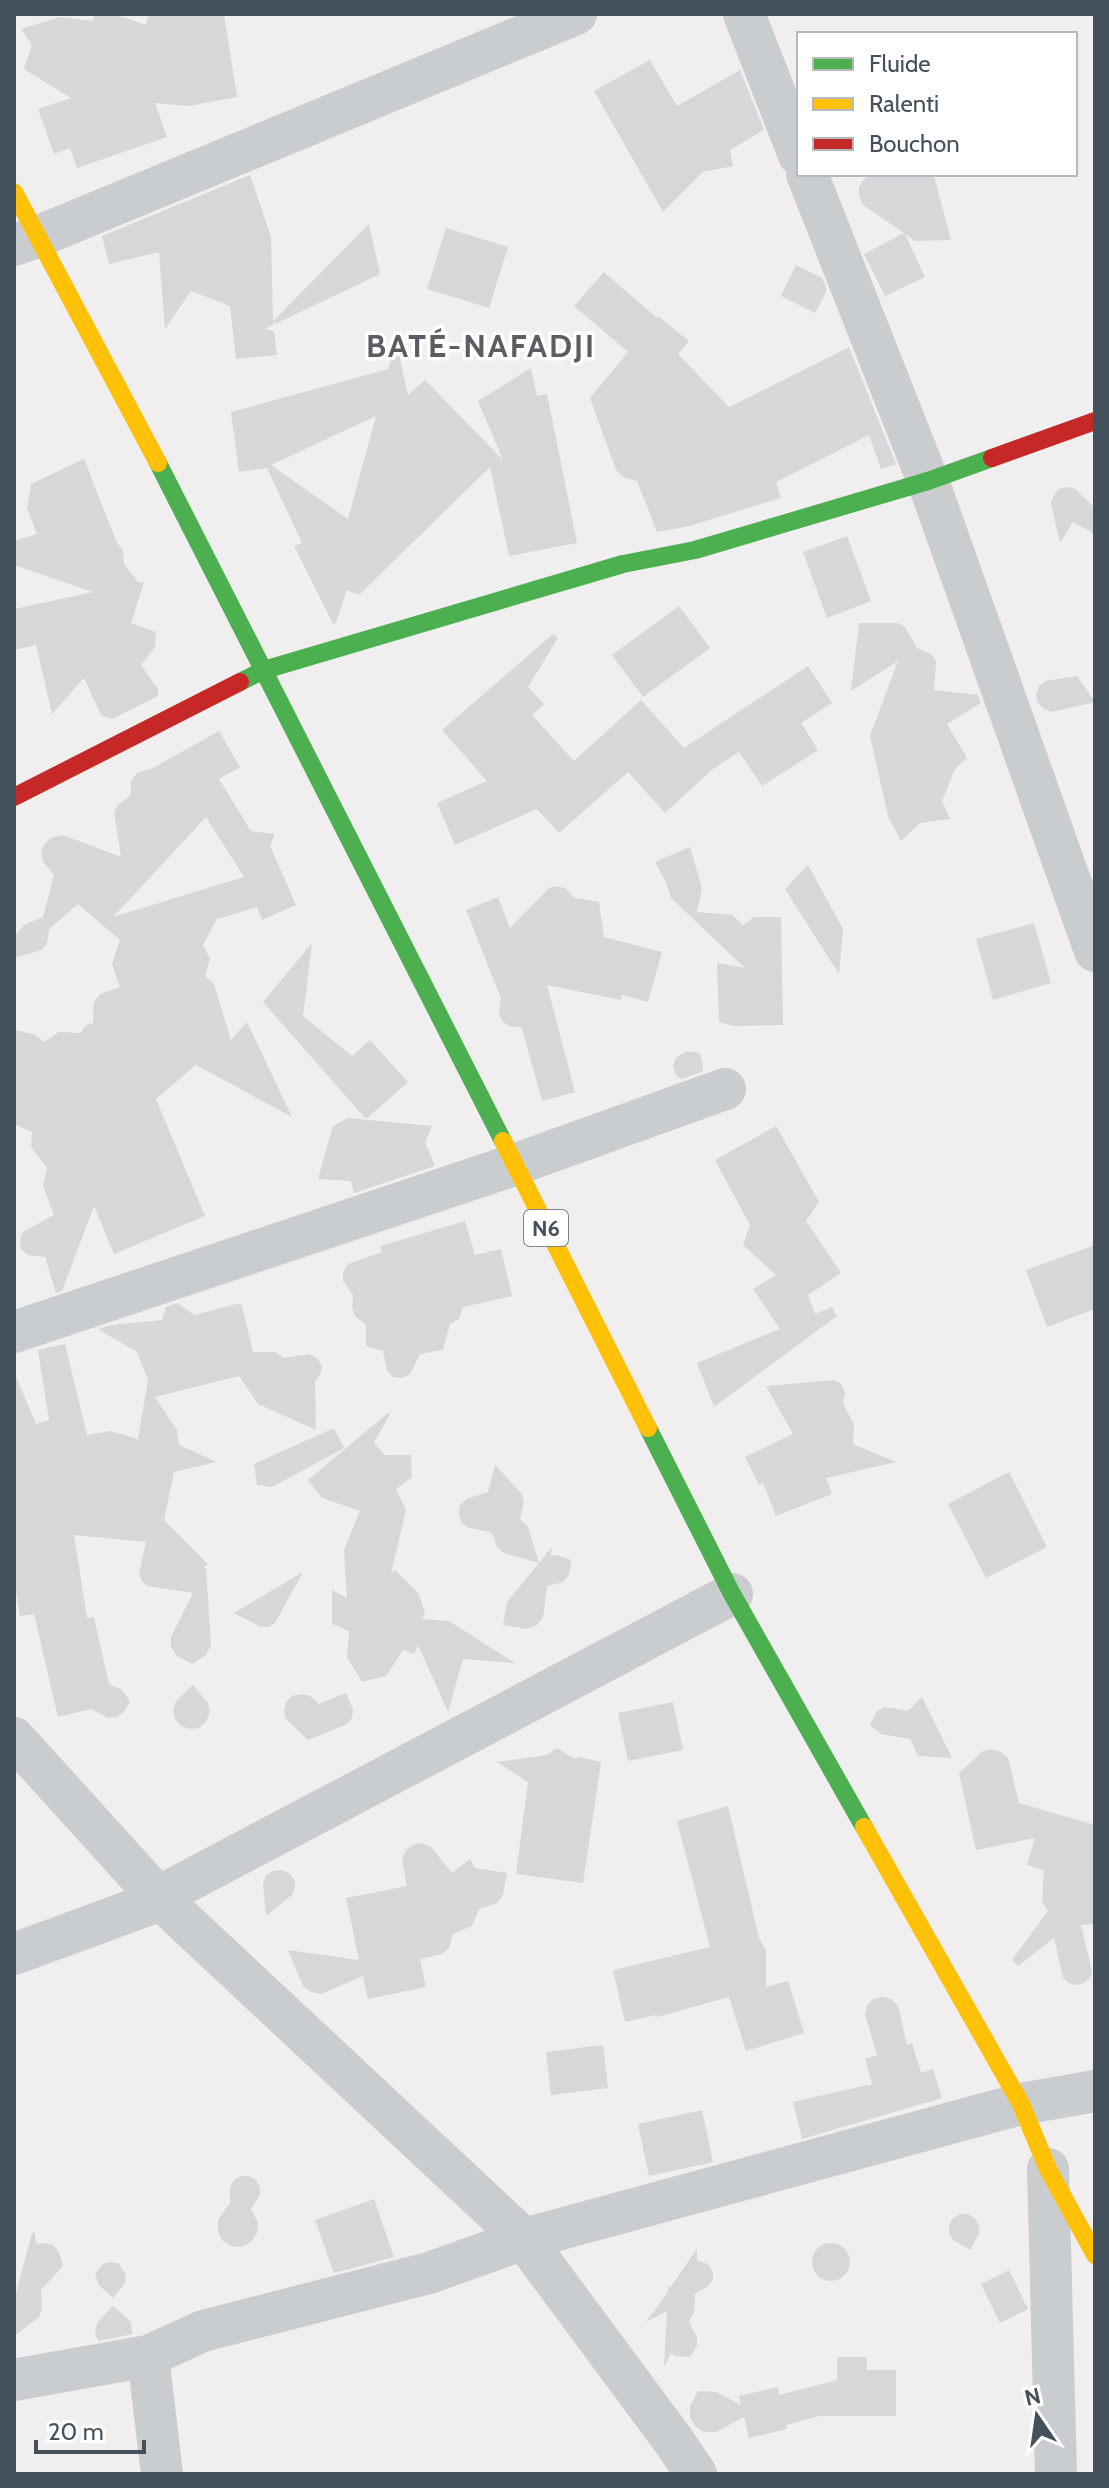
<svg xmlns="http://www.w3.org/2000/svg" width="1109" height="2488" font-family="Cabin,sans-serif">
  <rect width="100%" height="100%" fill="#f0eeee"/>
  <g fill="#d7d6d9" fill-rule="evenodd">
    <polygon points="95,14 114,14 146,25 149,14 224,14 237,97 189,106 155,103 167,137 77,168 70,148 54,154 38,109 71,98 24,69 32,45 21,29 60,17 93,21"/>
    <polygon points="650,60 677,106 740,70 764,130 730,150 733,166 703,172 663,212 594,91"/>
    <polygon points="873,174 934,176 951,240 915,241 905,234 925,277 885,296 864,254 904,233 863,205 859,196 859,187 864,179"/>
    <polygon points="250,175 271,237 273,321 369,224 380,274 275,324 273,321 273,325 265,329 274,331 277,355 236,359 230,306 191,291 165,329 159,252 109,264 102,236"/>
    <polygon points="446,228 508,247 489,308 427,289"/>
    <polygon points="796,265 822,278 827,290 815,313 781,296"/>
    <polygon points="604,272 657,318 658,316 689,341 678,354 729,407 849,347 896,464 881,469 869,435 776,482 781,498 689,526 657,532 637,481 623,477 616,470 590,398 628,352 574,306"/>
    <path d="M396,341L408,395L425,380L503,460L478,401L531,368L537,396L547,394L577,543L509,556L490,467L359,595L347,590L336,623L333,624L294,546L302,543L267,468L239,472L231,412L388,369ZM376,416L348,519L271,465Z"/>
    <polygon points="84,459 117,543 123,550 124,564 139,583 144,582 131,623 156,632 155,647 141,665 158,689 158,696 112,719 101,715 84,678 52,714 36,645 14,650 14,609 93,592 14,565 14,541 37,534 27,508 31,484"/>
    <polygon points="1067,487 1075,489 1095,508 1095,534 1073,522 1060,543 1051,503 1054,495 1059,489"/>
    <polygon points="847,536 871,601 827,618 803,552"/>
    <polygon points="679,606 710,648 643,697 612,655"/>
    <polygon points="859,623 898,623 905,627 917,648 931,654 936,661 934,690 978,695 981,703 947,724 967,758 955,769 942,801 950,819 920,823 901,841 888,816 870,736 898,661 851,691"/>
    <polygon points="553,634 558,638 528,687 544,704 532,715 574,761 641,700 684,748 808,666 832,703 801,723 818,750 762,786 739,752 713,769 665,813 628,772 559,833 537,809 455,845 437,803 487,781 442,730"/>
    <polygon points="1077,676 1095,702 1052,712 1044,709 1038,703 1036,695 1039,686 1046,681"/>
    <path d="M219,731L240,767L219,779L251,831L275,834L270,846L296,905L262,920L257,907L217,919L203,945L210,959L205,976L214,984L231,1040L247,1022L292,1117L196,1065L156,1099L205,1216L114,1254L94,1206L62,1291L56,1293L45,1257L28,1255L21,1249L20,1240L23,1232L54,1215L43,1186L47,1168L31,1147L32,1132L14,1124V1030L34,1034L44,1042L59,1032L81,1033L85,1026L93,1023L94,1002L100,994L120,987L112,964L120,940L78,904L49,929L47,944L42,950L14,958V937L24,925L43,917L54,875L43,862L41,852L45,843L53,837L63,835L121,857L114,812L118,805L131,795V781L137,773L153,768ZM206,817L244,877L113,917L157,870Z"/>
    <polygon points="690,847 702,888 697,912 732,915 743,925 754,917 781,917 783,1025 733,1026 719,1022 717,963 745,968 671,898 666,882 655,862"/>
    <polygon points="808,865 843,929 839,974 785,889"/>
    <polygon points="557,886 565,888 575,898 599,902 604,937 662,952 648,1002 622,995 621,1000 547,985 575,1092 542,1101 522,1028 509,1026 502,1021 499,1013 501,998 466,910 498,897 510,928 549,888"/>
    <polygon points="1034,923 1051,983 993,1000 976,939"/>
    <polygon points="312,943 303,1016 352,1056 370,1040 408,1082 366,1119 263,1002"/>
    <polygon points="688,1051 700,1053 703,1066 702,1072 681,1079 676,1075 673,1067 675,1059 681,1054"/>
    <polygon points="348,1118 432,1126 425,1142 435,1166 354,1193 351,1181 318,1179 333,1126"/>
    <polygon points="776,1126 819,1202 806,1221 841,1273 808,1295 815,1314 832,1307 837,1316 714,1407 697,1363 780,1329 753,1289 776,1275 743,1245 750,1225 715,1160"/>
    <polygon points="465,1221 475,1255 501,1249 512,1296 463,1307 459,1319 450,1324 443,1350 420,1354 410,1374 402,1378 393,1377 387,1370 383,1351 366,1346 366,1325 355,1316 352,1308 353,1295 343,1281 343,1272 348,1264 382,1252 380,1246"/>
    <polygon points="1095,1245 1095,1309 1047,1327 1026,1270"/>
    <polygon points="177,1303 194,1315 241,1303 253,1352 275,1352 284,1358 309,1354 317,1358 322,1366 320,1375 315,1381 316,1430 258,1404 239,1376 155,1397 177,1430 179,1445 217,1462 174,1472 164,1520 208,1564 204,1567 205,1569 206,1568 211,1645 206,1655 192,1664 177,1656 171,1647 171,1637 193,1593 147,1586 141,1580 139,1573 146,1542 74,1535 87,1618 94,1617 109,1684 122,1690 130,1701 124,1712 117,1717 108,1718 91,1709 58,1717 34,1614 20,1616 14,1578 14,1372 36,1424 49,1420 38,1350 65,1344 87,1435 110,1431 138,1439 148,1380 137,1352 98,1329 112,1325 162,1320 166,1307"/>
    <polygon points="834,1380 841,1384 845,1392 843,1403 854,1425 853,1444 896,1462 826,1478 832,1494 776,1516 763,1483 759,1485 745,1457 793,1434 766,1386"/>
    <polygon points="388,1413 390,1414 374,1443 385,1455 411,1455 412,1477 396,1489 406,1510 391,1574 395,1570 419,1594 425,1614 422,1619 449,1621 515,1663 463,1659 448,1712 418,1645 414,1654 403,1650 386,1676 362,1682 347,1657 349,1631 332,1624 332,1590 347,1598 344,1550 360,1511 322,1498 308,1480"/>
    <polygon points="334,1428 344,1448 272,1487 257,1485 254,1464"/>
    <polygon points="495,1465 522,1494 524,1502 520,1519 528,1527 539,1563 552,1547 551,1556 557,1555 571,1560 569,1575 563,1582 547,1586 543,1618 537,1625 527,1629 503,1625 507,1602 539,1563 504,1553 497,1547 492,1533 467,1527 461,1522 459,1514 460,1505 467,1499 488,1492"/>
    <polygon points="1009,1472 1047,1547 986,1578 948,1504"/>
    <polygon points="303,1572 275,1623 269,1627 261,1627 234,1613"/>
    <polygon points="193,1685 208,1703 210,1712 206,1722 199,1728 190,1729 181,1726 175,1719 173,1710 176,1701"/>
    <polygon points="346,1693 353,1710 352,1718 347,1724 308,1740 286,1719 284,1711 286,1702 292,1696 301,1694 310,1696 319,1704"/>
    <polygon points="922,1697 952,1758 918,1756 910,1739 881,1734 870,1725 877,1711 885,1707 908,1711"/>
    <polygon points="673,1702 683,1750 628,1761 618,1713"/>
    <polygon points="557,1748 575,1759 580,1757 601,1762 583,1883 516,1874 528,1782 497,1762 547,1755"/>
    <polygon points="992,1749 1001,1752 1008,1758 1019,1803 1095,1825 1095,1924 1081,1925 1092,1971 1090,1978 1084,1983 1077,1985 1069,1983 1063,1978 1054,1938 1018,1966 1012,1960 1048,1911 1042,1902 1044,1870 1027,1865 1035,1838 976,1850 959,1773 983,1751"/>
    <polygon points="728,1806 759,1938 766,1950 766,1987 788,1981 804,2033 746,2051 729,1997 657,2017 656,2015 625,2022 613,1970 710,1947 677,1821"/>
    <polygon points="422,1843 431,1847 452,1873 470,1859 475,1868 507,1873 503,1895 497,1903 479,1909 472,1926 453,1934 449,1948 442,1954 420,1959 426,1987 368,1999 363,1976 321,1994 311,1992 303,1986 288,1950 359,1960 346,1898 407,1886 402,1859 406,1850 413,1845"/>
    <polygon points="281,1870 289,1873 294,1879 295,1887 292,1895 266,1916 263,1884 266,1875 273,1871"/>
    <polygon points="882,1997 891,1999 898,2006 907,2045 912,2043 921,2073 933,2069 942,2098 802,2139 793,2102 872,2084 865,2059 877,2055 865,2014 867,2005 874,1999"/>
    <polygon points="603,2045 608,2088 551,2095 546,2052"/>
    <polygon points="702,2110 713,2162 649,2176 638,2124"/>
    <polygon points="241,2176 249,2176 256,2180 260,2187 260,2195 251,2209 258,2223 257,2233 251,2242 242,2247 231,2246 222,2240 218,2231 218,2220 230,2203 230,2187 234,2180"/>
    <polygon points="374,2199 394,2257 334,2273 315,2220"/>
    <polygon points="960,2214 968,2214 976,2219 979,2226 979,2234 970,2250 953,2240 949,2233 949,2225 953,2218"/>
    <polygon points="32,2233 35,2233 36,2244 43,2243 53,2245 59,2252 63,2266 41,2290 42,2309 39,2317 14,2336 14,2301"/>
    <circle cx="831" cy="2262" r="19"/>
    <polygon points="697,2249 697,2260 708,2264 713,2272 713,2280 708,2286 695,2294 694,2312 689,2322 697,2337 697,2346 690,2357 676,2356 671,2353 664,2367 667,2311 646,2322 668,2292 668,2284 670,2288"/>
    <polygon points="111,2262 118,2263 126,2275 125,2283 113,2298 99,2285 95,2274 103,2264"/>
    <polygon points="1009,2270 1028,2309 1000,2323 981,2284"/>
    <polygon points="113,2306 130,2321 133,2334 98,2341 95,2333 97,2323"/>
    <polygon points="837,2357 867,2357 867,2370 896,2370 896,2416 819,2416 786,2425 787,2429 749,2438 744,2417 716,2432 704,2432 695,2426 690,2417 690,2406 698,2391 716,2392 741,2405 739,2396 778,2387 779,2395 837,2380"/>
  </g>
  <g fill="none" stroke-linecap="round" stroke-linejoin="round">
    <g stroke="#cacdd0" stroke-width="42">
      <polyline points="744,14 799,155"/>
      <polyline points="807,174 928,481 1095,951"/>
      <polyline points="14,245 37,237 576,14"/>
      <polyline points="14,1332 514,1165 725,1089"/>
      <polyline points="14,1738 158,1897 524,2239 673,2440 696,2474"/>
      <polyline points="14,1954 147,1905 158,1897 732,1594"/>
      <polyline points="1048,2169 1056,2474"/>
      <polyline points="148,2356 162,2474"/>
      <polyline points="14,2380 148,2356 203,2331 429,2273 524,2239 1021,2104 1095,2091"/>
    </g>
    <g stroke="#4caf50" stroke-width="18">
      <polyline points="158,463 503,1141"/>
      <polyline points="240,682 264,670 623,564 695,550 928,481 992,458"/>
      <polyline points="648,1428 732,1594 864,1827"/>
    </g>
    <g stroke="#ffc107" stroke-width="18">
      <polyline points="14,192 158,463"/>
      <polyline points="503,1141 648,1428"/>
      <polyline points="864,1827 1021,2104 1048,2169 1095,2255"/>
    </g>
    <g stroke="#c62828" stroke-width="18">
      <polyline points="992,458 1095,421"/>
      <polyline points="14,797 240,682"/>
    </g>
  </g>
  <g text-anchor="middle" stroke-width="7" stroke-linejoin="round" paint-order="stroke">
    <rect fill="#fff" stroke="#7c858e" stroke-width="2" x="524" y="1210" width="44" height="36" rx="6"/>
    <g font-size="22" font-weight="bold" fill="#44515d">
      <text x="546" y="1236">N6</text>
    </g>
    <g font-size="32" font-weight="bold" letter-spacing="2" fill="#5a5e63" stroke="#fff">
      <text x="481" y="357">BATÉ-NAFADJI</text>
    </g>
  </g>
  <rect width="1109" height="2488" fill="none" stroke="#44515d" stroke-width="32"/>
  <rect x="797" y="32" width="280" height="144" fill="#ffffff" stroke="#b4b9be" stroke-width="2"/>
  <rect x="813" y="58" width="40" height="12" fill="#4caf50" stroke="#b4b9be" stroke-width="2"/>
  <text x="869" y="72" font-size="24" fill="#44515d">Fluide</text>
  <rect x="813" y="98" width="40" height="12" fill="#ffc107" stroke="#b4b9be" stroke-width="2"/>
  <text x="869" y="112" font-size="24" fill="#44515d">Ralenti</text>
  <rect x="813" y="138" width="40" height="12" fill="#c62828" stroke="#b4b9be" stroke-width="2"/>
  <text x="869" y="152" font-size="24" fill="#44515d">Bouchon</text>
  <g transform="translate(1037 2416) rotate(347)" stroke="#ffffff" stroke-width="6" paint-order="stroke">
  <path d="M0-6L14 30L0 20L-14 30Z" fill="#44515d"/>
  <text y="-12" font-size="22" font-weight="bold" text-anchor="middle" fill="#44515d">N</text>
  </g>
  <path d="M36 2440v12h108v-12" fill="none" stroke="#44515d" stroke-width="4"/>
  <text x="48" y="2440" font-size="24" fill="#44515d" stroke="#ffffff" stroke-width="6" paint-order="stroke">20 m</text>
</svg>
